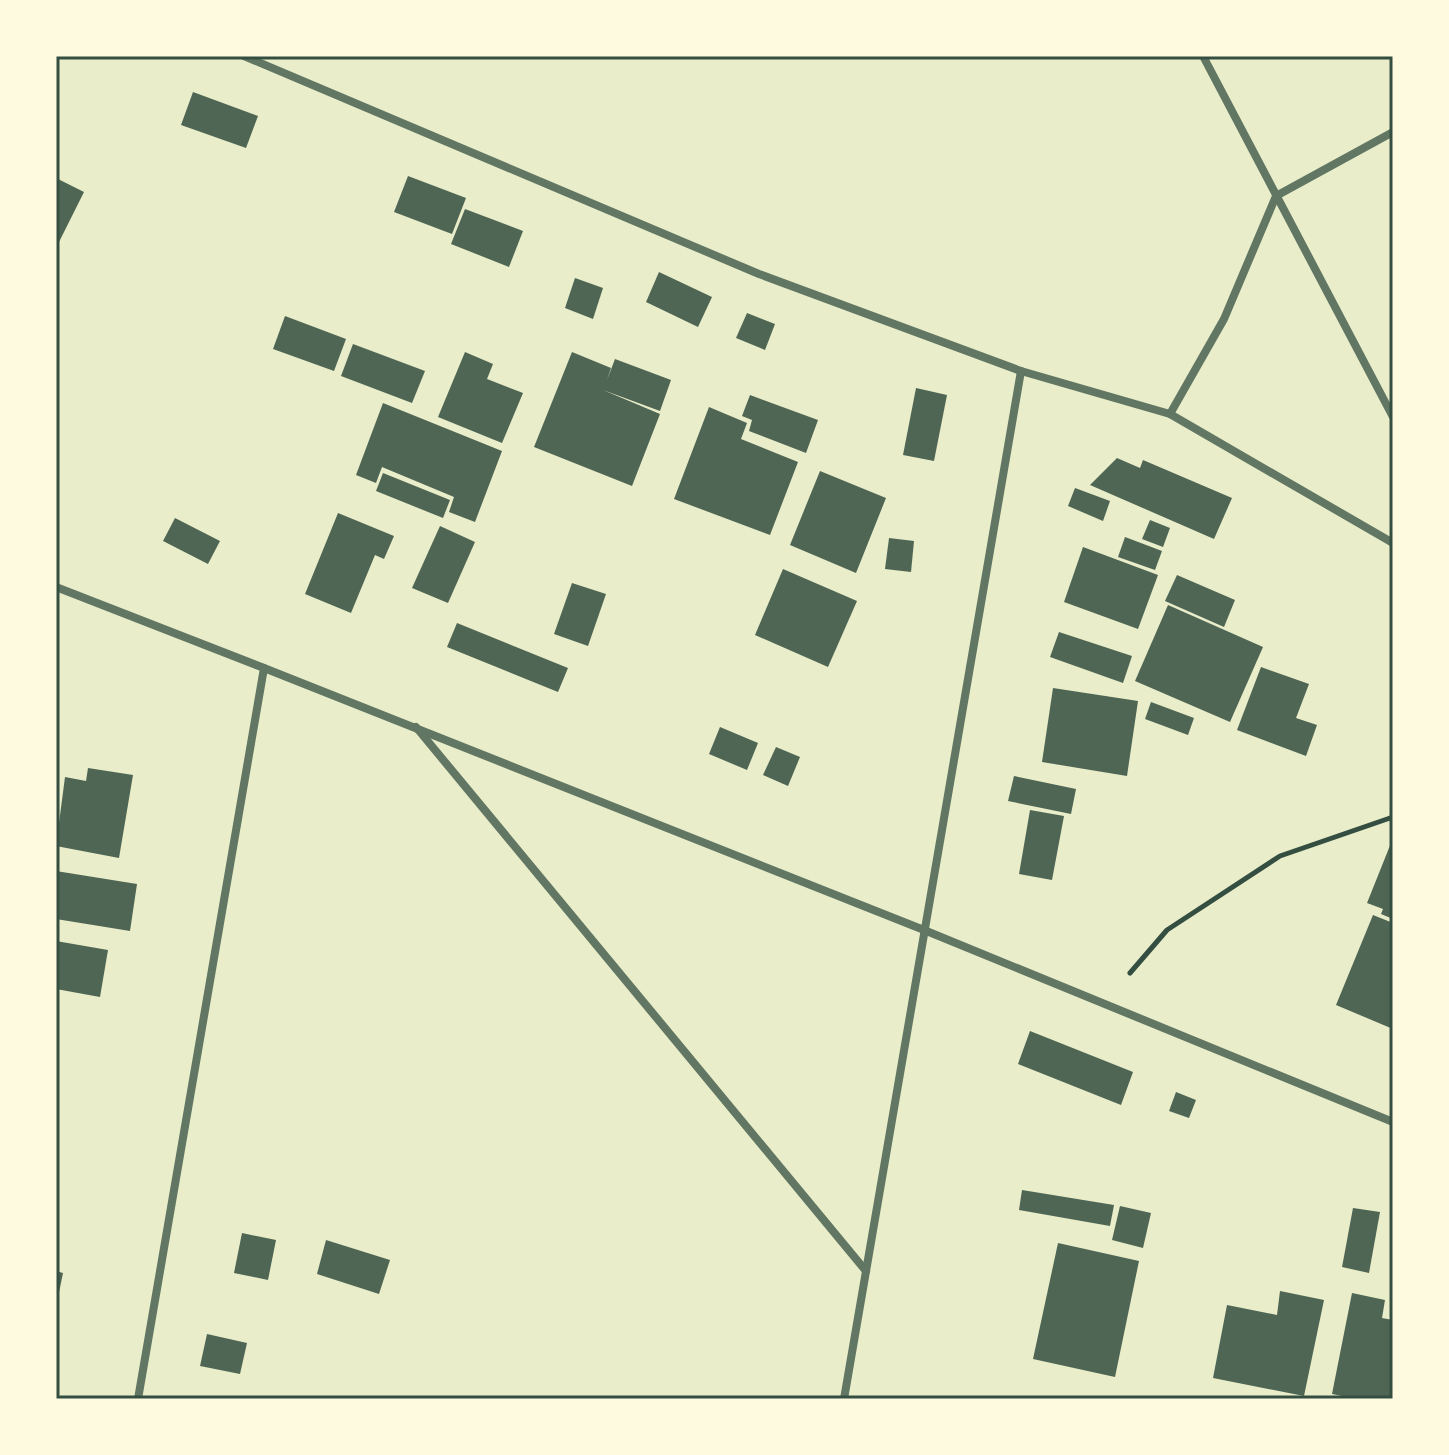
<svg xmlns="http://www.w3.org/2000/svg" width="1449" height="1455" font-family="Poppins,sans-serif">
  <rect width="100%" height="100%" fill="#e9edc9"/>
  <g fill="#4f6655">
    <polygon points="193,92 258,116 246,148 181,125"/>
    <polygon points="408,176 466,198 452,234 394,212"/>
    <polygon points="56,178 84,192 56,248"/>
    <polygon points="465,209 523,231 509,267 451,244"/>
    <polygon points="659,272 712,297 698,327 646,302"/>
    <polygon points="575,278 603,288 593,319 565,308"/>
    <polygon points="747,313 775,324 765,350 736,338"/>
    <polygon points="285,316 346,339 334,371 273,349"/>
    <polygon points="353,344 425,371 412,403 341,376"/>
    <polygon points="465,352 493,364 487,379 523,393 502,443 438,417"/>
    <polygon points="572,352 611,368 607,380 615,359 671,380 660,411 603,390 660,414 632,486 534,447"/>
    <polygon points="916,388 947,395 934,461 903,455"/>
    <polygon points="750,395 818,420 806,453 749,431 752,420 742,416"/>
    <polygon points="383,403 502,451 475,522 449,512 454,497 382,467 376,483 356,475"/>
    <polygon points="709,407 747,423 741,439 798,462 770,535 674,499"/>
    <polygon points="1117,458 1140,468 1143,460 1232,498 1214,539 1090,485"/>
    <polygon points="820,471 886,498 856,573 790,545"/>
    <polygon points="383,473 450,500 443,518 376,491"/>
    <polygon points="1075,488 1110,501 1103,521 1068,506"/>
    <polygon points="338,513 394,536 384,559 375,555 351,613 305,594"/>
    <polygon points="175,518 220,541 208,564 163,541"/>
    <polygon points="1150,520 1170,528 1163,547 1142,539"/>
    <polygon points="440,526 475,542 448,603 412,588"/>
    <polygon points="1125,537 1162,551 1155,570 1118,557"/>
    <polygon points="889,538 914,541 911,572 885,569"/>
    <polygon points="1083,547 1158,575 1138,629 1064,602"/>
    <polygon points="783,569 857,601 828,667 755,635"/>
    <polygon points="1177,575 1235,600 1224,627 1165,601"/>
    <polygon points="572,583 606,594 588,646 554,634"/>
    <polygon points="1168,605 1263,647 1230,722 1135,681"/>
    <polygon points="457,623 568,668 558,692 447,647"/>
    <polygon points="1059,632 1132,656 1123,683 1050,657"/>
    <polygon points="1261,667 1309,684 1296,718 1317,725 1306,756 1237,730"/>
    <polygon points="1053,688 1138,701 1127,776 1042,762"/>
    <polygon points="1151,702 1194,718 1188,735 1145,719"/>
    <polygon points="720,727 758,743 747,770 709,754"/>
    <polygon points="776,747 800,757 788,786 763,775"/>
    <polygon points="88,768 133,775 119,858 56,846 65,777 86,781"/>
    <polygon points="1014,776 1076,789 1071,814 1008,801"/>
    <polygon points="1030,810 1064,816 1052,880 1019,874"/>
    <polygon points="1393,838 1393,919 1381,914 1383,909 1367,903"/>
    <polygon points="56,871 137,884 130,931 56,919"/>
    <polygon points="1373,915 1393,923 1393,1029 1336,1005"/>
    <polygon points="56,941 108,950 100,997 56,989"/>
    <polygon points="1030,1031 1133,1072 1121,1105 1018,1064"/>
    <polygon points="1176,1092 1196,1100 1189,1118 1169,1111"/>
    <polygon points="1022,1190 1114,1205 1110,1226 1019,1210"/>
    <polygon points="1120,1206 1151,1213 1143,1248 1112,1240"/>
    <polygon points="1353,1208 1380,1212 1369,1273 1342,1267"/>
    <polygon points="242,1233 276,1240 268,1280 234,1273"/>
    <polygon points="326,1240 390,1260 379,1294 317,1274"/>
    <polygon points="1058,1243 1139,1261 1115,1377 1033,1359"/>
    <polygon points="56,1271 63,1273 57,1302 56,1302"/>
    <polygon points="1280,1291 1324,1300 1304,1396 1213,1378 1227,1305 1277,1315"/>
    <polygon points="1352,1293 1385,1300 1382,1318 1393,1320 1393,1399 1357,1399 1332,1394"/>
    <polygon points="207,1334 247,1343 240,1374 200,1366"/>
  </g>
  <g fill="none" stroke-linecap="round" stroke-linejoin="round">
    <polyline stroke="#344e41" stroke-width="5" points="1130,973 1167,930 1280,856 1393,817"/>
    <g stroke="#617663" stroke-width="8">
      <polyline points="244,56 759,274 1021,371 1170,414 1393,543"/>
      <polyline points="1203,56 1393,417"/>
      <polyline points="1170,414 1224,319 1276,196 1393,132"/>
      <polyline points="56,587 264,668 138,1399"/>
      <polyline points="264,668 924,930 1393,1122"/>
      <polyline points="416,727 866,1271"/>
      <polyline points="844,1399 1021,371"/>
    </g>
  </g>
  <rect width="1449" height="1455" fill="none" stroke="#fefae0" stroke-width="116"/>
  <rect x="58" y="58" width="1333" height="1339" fill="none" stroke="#344e41" stroke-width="3"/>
</svg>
